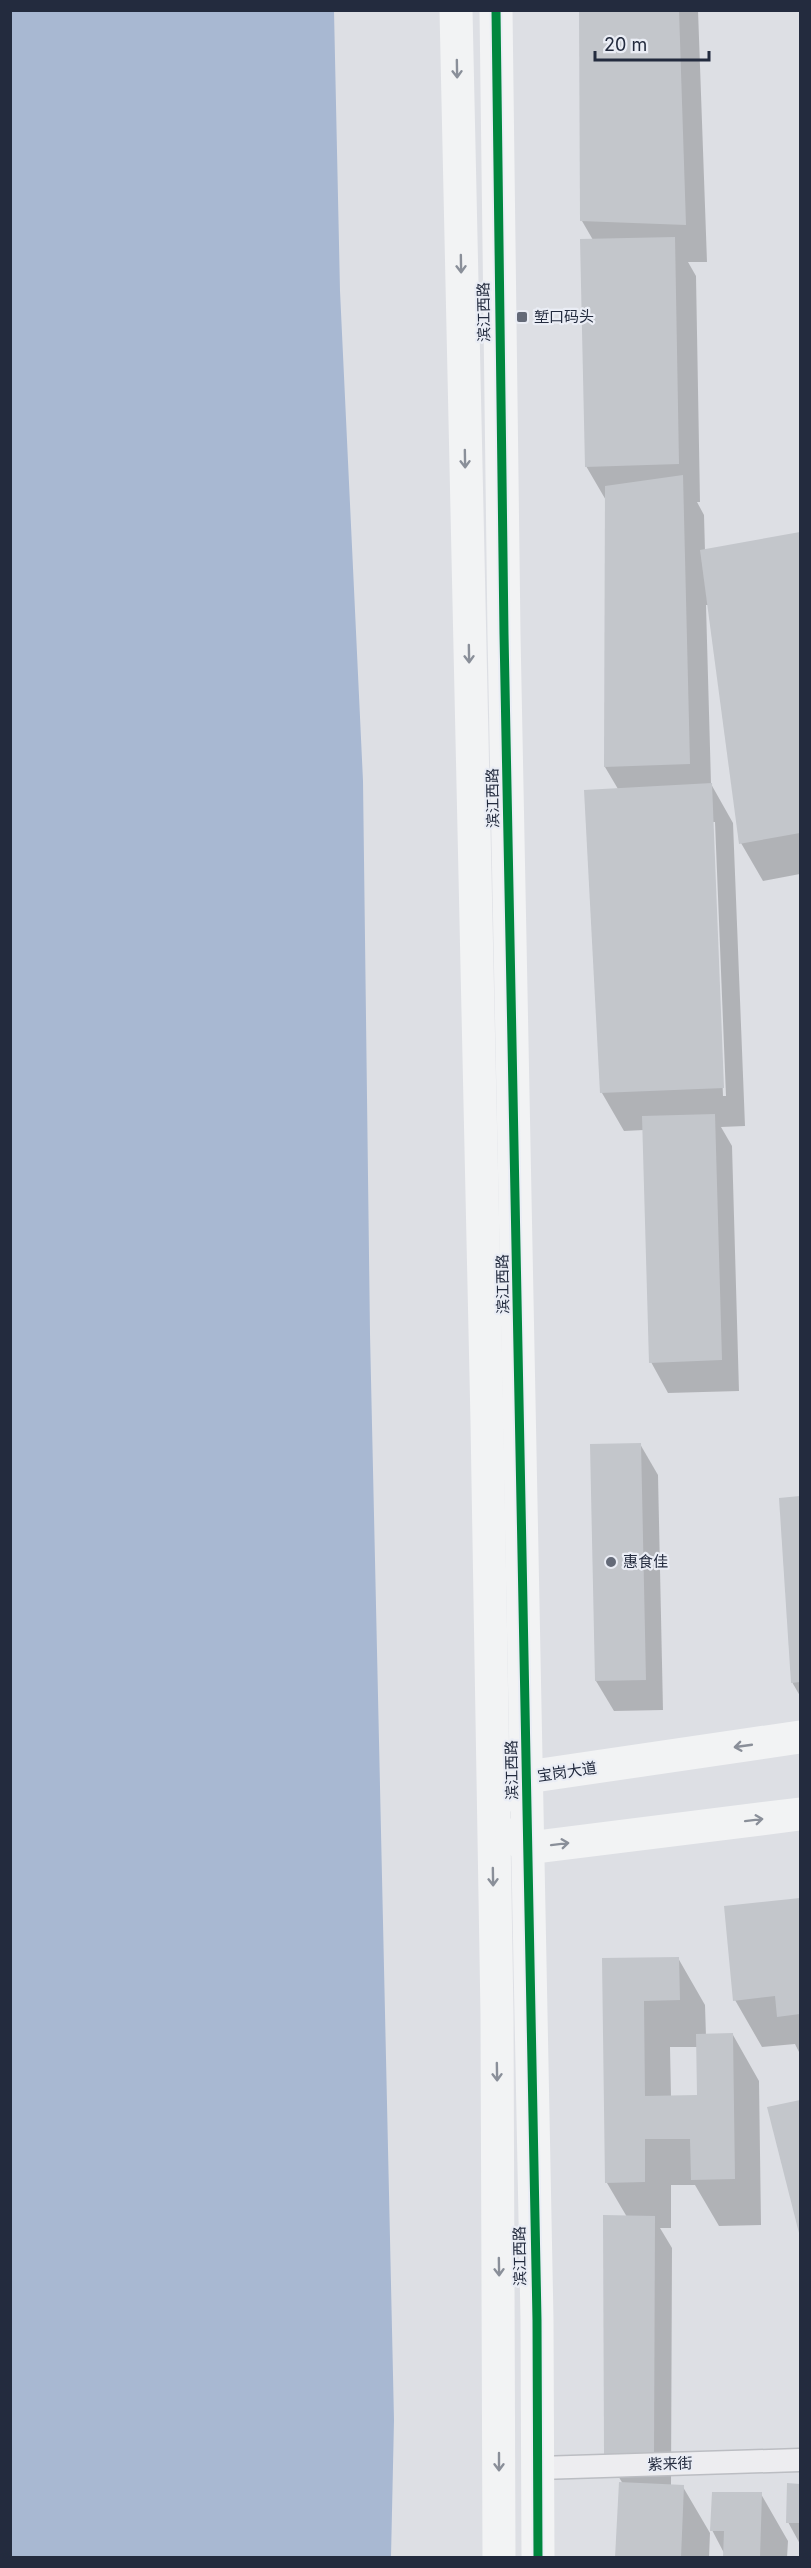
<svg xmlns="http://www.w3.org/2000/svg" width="811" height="2568" font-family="Inter,'Noto Sans SC',sans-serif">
  <rect width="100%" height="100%" fill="#dddfe4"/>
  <polygon fill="#a8b8d2" points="11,10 334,11 340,291 363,781 370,1334 394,2420 391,2557 11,2557"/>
  <g fill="#0003" fill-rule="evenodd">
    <path d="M580,10H698L707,262H688L696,276L700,502H697L704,515L705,551L800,534V874L763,881L741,843L709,605H706L711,784L733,823L745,1126L721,1127L732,1146L739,1391L668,1393L651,1362L644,1130L624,1131L602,1093L618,789L605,767L607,502L586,466L593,240L582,221ZM712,822H715L726,1096H723Z"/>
    <polygon points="640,1444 658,1475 663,1710 614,1711 596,1681"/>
    <polygon points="800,1498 800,1696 792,1682 780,1499"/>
    <polygon points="800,1900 800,2054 795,2044 762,2047 735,2000 726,1907"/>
    <path d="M678,1958L705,2005L706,2036L733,2035L759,2081L761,2225L719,2226L695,2185H671V2228H660L672,2248L671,2486L683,2487L710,2533L709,2558H617L623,2484L605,2454L627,2217L607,2183L604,1959ZM670,2047H698V2097H671Z"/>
    <polygon points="800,2102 800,2234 769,2109"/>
    <polygon points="789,2485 800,2485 800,2558 800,2544 788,2522"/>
    <polygon points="761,2494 788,2541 787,2558 724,2558 724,2553 712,2530"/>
  </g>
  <g fill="#c3c6cb">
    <polygon points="579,10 679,10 686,225 580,221"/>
    <polygon points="675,237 679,464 585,467 580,239"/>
    <polygon points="683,475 690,764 604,767 605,486"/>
    <polygon points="800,532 800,833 739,844 700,550"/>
    <polygon points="712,783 724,1088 600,1093 584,790"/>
    <polygon points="715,1114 722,1360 649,1363 642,1116"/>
    <polygon points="641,1443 646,1680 595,1681 590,1444"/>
    <polygon points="800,1496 800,1682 791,1683 779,1498"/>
    <polygon points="800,1898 800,2014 777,2017 775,1996 733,2001 724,1906"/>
    <polygon points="679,1957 680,2000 644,2001 645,2096 697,2095 696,2034 733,2033 735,2179 691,2180 690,2139 645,2139 645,2182 605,2183 602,1958"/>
    <polygon points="800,2100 800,2237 767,2107"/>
    <polygon points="603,2215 655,2216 654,2454 604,2454"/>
    <polygon points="619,2482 684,2485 681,2558 615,2558"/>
    <polygon points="787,2483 800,2484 800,2523 786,2523"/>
    <polygon points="712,2492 762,2492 760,2558 723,2558 724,2531 710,2531"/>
  </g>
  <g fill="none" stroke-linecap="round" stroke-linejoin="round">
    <g stroke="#bbbdc2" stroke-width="25">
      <polyline id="service" points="539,2468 800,2460"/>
    </g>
    <use href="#service" stroke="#ededf0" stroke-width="22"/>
    <g stroke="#f2f3f4" stroke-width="33">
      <polyline points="456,10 487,1422 497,2015 499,2558"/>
      <polyline points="496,10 504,634 537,2320 538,2558"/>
      <polyline points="512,1795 527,1777 800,1737"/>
      <polyline points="512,1835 528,1848 800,1814"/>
    </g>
    <g stroke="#eaedf5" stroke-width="13">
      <polyline id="cycleway" points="496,10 504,634 537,2320 538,2558"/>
    </g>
    <use href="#cycleway" stroke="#00873e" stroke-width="9"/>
  </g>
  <defs><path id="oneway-shaft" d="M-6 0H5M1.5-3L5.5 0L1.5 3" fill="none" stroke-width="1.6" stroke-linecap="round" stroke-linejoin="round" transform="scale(1.5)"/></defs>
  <g stroke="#8a8f99">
    <use href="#oneway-shaft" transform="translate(457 69) rotate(89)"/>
    <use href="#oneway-shaft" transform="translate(461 264) rotate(89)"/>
    <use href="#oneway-shaft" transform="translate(465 459) rotate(89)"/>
    <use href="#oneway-shaft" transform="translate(469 654) rotate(89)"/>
    <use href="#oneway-shaft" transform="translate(743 1746) rotate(172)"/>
    <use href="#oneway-shaft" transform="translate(754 1820) rotate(-7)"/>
    <use href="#oneway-shaft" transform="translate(560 1844) rotate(-7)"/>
    <use href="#oneway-shaft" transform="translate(493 1877) rotate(89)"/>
    <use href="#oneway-shaft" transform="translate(497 2072) rotate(89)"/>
    <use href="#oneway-shaft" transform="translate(499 2267) rotate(89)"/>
    <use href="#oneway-shaft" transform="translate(499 2462) rotate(90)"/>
  </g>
  <g fill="#646a78" stroke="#eaedf5" stroke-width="2">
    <rect x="516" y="311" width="12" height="12" rx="3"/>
    <circle cx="611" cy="1562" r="6"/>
  </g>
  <g text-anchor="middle" stroke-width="4.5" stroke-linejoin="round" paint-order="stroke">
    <g font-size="15" fill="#232b3e" stroke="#eaedf5">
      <text transform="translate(484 312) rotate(-91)" y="5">滨江西路</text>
      <text transform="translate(493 798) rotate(-91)" y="5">滨江西路</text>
      <text transform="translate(503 1284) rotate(-91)" y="5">滨江西路</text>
      <text transform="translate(512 1770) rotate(-91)" y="5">滨江西路</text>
      <text transform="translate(567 1772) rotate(-8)" y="5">宝岗大道</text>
      <text transform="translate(520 2256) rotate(-91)" y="5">滨江西路</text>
      <text transform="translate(670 2464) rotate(-2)" y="5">紫来街</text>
    </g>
    <g font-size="15" fill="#232b3e" stroke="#eaedf5" text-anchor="start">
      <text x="534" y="322">堑口码头</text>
      <text x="623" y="1567">惠食佳</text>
    </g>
  </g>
  <rect width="811" height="2568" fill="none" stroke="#232b3e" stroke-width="24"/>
  <path d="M595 51v9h114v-9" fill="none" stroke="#232b3e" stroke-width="3"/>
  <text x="604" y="51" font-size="18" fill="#232b3e" stroke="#eaedf5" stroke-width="4.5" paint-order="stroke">20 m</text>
</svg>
